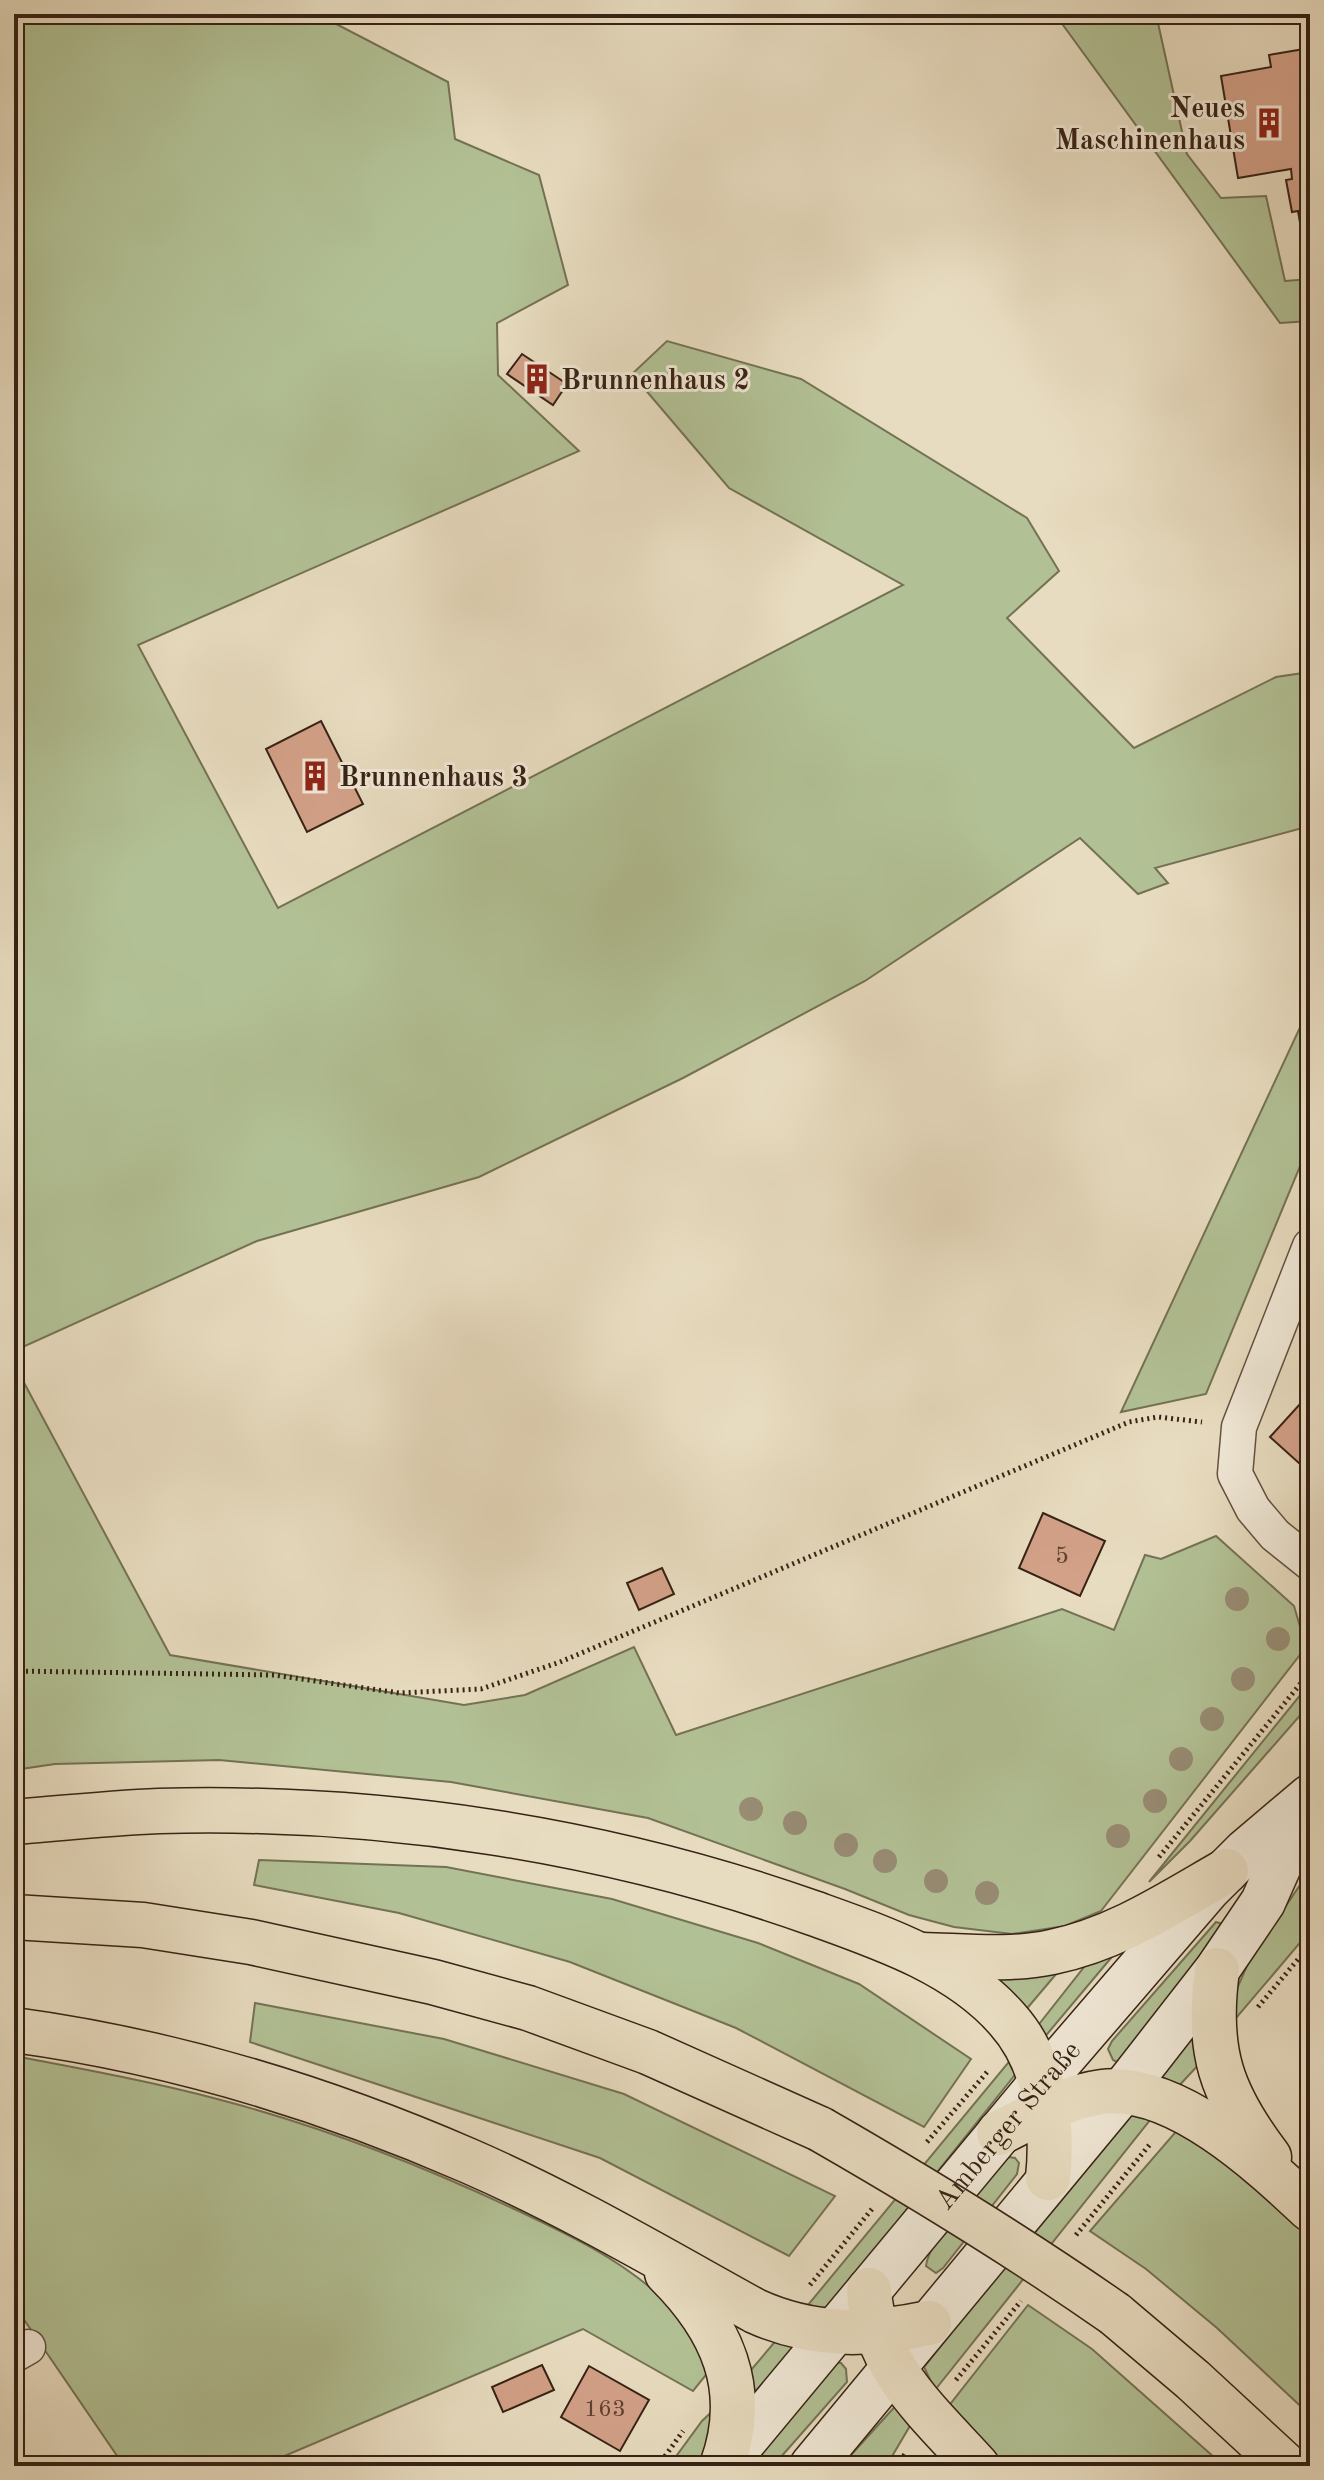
<svg xmlns="http://www.w3.org/2000/svg" width="1324" height="2480" font-family="'Old Standard TT',serif">
  <rect width="100%" height="100%" fill="#e8dcc0"/>
  <filter id="stains"><feTurbulence type="fractalNoise" baseFrequency=".0025" numOctaves="4"/><feColorMatrix values="0 0 0 0 .2 0 0 0 0 .09 0 0 0 0 .02 0 0 0 .5 -.17"/></filter>
  <radialGradient id="worn" r=".72"><stop offset=".6" stop-color="#630" stop-opacity="0"/><stop offset="1" stop-color="#630" stop-opacity=".3"/></radialGradient>
  <g fill="#b2c195" stroke="#747255" stroke-width="2">
    <polygon points="14,14 317,14 448,82 455,139 539,175 568,285 497,323 498,375 579,451 138,645 278,908 903,585 729,488 632,374 667,341 801,379 1027,518 1059,571 1007,618 1134,748 1276,677 1310,672 1310,826 1155,868 1168,883 1138,894 1080,838 865,981 683,1078 479,1177 257,1241 14,1351"/>
    <polygon points="1055,14 1156,14 1187,154 1221,198 1266,196 1285,281 1310,279 1310,321 1280,323"/>
    <polygon points="1310,1006 1310,1142 1206,1394 1121,1412"/>
    <polygon points="14,1364 170,1655 464,1705 525,1695 634,1647 676,1735 1062,1609 1114,1630 1145,1555 1161,1559 1216,1536 1294,1606 1306,1647 1101,1911 1065,1926 1012,1934 954,1927 909,1915 845,1889 648,1818 451,1782 219,1760 55,1764 14,1770"/>
    <polygon points="1310,1683 1310,1704 1190,1841 1149,1882"/>
    <polygon points="259,1860 446,1867 612,1899 758,1943 859,1984 971,2059 924,2127 736,2028 570,1962 399,1913 254,1885"/>
    <polygon points="1310,1870 1310,1931 1231,2024 1236,1991 1249,1961"/>
    <polygon points="1216,1922 1223,1924 1223,1929 1119,2063 1113,2060 1108,2049 1112,2041"/>
    <polygon points="1121,1946 1043,2039 1036,2028 1096,1952"/>
    <polygon points="1068,1960 1024,2012 980,1970"/>
    <polygon points="255,2003 444,2039 624,2094 835,2196 789,2256 600,2158 250,2042"/>
    <polygon points="1197,2025 1202,2061 1176,2089 1153,2082"/>
    <path d="M14,2056C83,2069 153,2082 221,2100C320,2126 418,2164 510,2207C563,2232 616,2256 660,2296C684,2317 696,2343 710,2370L693,2391L583,2329L261,2466H124L14,2305Z"/>
    <polygon points="1012,2058 1018,2071 821,2317 803,2311"/>
    <polygon points="1131,2109 1154,2115 935,2390 924,2367"/>
    <polygon points="1179,2128 1286,2211 1310,2234 1310,2415 1217,2328 1146,2269 1090,2231"/>
    <path d="M1009,2157L1015,2158L1019,2163L1017,2174L943,2268L936,2273L926,2266C929,2238 983,2185 1002,2162Z"/>
    <polygon points="1028,2305 1092,2349 1224,2466 1006,2466 948,2407"/>
    <polygon points="779,2337 799,2343 756,2399 751,2370"/>
    <polygon points="831,2361 841,2363 846,2369 847,2382 773,2466 743,2466"/>
    <polygon points="899,2402 914,2419 891,2458 841,2466"/>
    <polygon points="719,2405 705,2454 699,2466 669,2466 702,2421"/>
  </g>
  <g fill="#d3a188" stroke="#372215" stroke-width="2">
    <polygon points="1310,48 1310,239 1303,240 1298,211 1292,212 1286,180 1292,179 1291,169 1238,178 1221,76 1271,67 1269,55"/>
    <polygon points="522,354 567,384 553,405 507,374"/>
    <polygon points="321,721 363,804 307,832 266,749"/>
    <polygon points="1310,1393 1310,1473 1270,1437"/>
    <polygon points="1043,1513 1105,1541 1080,1596 1019,1568"/>
    <polygon points="662,1568 674,1594 639,1610 627,1583"/>
    <polygon points="542,2365 554,2390 503,2412 492,2387"/>
    <polygon points="589,2366 649,2400 620,2451 561,2417"/>
  </g>
  <g fill="none" stroke-linecap="round" stroke-linejoin="round">
    <g stroke="#635040" stroke-width="37">
      <g id="street">
        <polyline points="1310,1246 1239,1427 1235,1474 1253,1509 1275,1535 1310,1563"/>
        <polyline points="14,2355 28,2347"/>
      </g>
    </g>
    <g stroke="#372215" stroke-width="47">
      <g id="secondary">
        <path id="s1" d="M723,2466L1041,2083L1208,1889L1245,1852L1310,1797"/>
        <polyline points="812,2466 1122,2092 1217,1970 1263,1902 1305,1807"/>
      </g>
    </g>
    <g stroke="#372215" stroke-width="47">
      <g id="highway">
        <path d="M14,1822C62,1818 111,1813 159,1811C380,1805 604,1839 813,1913C880,1937 958,1963 1007,2019C1045,2061 1054,2124 1048,2178"/>
        <polyline points="14,1917 143,1925 251,1942 433,1982 528,2008 648,2052 820,2129"/>
        <path d="M923,1955C965,1956 1011,1961 1052,1952C1116,1939 1170,1903 1226,1871"/>
        <path d="M1217,1970C1206,2050 1221,2094 1269,2157"/>
        <path d="M14,2030C170,2051 324,2098 469,2161C568,2204 661,2259 755,2311C812,2337 868,2336 929,2323"/>
        <path d="M999,2133C1031,2117 1065,2097 1102,2092C1175,2083 1260,2162 1310,2209"/>
        <path d="M667,2273C722,2328 750,2389 722,2466"/>
        <path d="M869,2290C873,2365 929,2413 977,2466"/>
        <polyline points="1115,2314 1193,2380 1286,2466"/>
      </g>
    </g>
    <g stroke="#372215" stroke-width="5" stroke-dasharray="2 4" stroke-linecap="butt">
      <polyline points="14,1671 274,1675 399,1693 481,1689 560,1662 1129,1422 1158,1417 1202,1422"/>
      <polyline points="1159,1857 1310,1672"/>
      <polyline points="1258,2007 1310,1945"/>
      <polyline points="927,2142 988,2071"/>
      <polyline points="1076,2235 1151,2143"/>
      <polyline points="810,2285 872,2209"/>
      <polyline points="956,2380 1021,2301"/>
      <polyline points="658,2466 683,2431"/>
      <polyline points="897,2466 905,2454"/>
    </g>
    <use href="#street" stroke="#f0e8d6" stroke-width="34"/>
    <use href="#secondary" stroke="#f0e8d6" stroke-width="44"/>
    <use href="#highway" stroke="#e8dcc0" stroke-width="44"/>
    <g stroke="#372215" stroke-width="47" stroke-linecap="butt">
      <path id="highway-bridge" d="M820,2129C921,2187 1019,2247 1115,2314"/>
    </g>
    <use href="#highway-bridge" stroke="#e8dcc0" stroke-width="44"/>
  </g>
  <g fill="#988c74">
    <circle cx="1237" cy="1599" r="12"/>
    <circle cx="1278" cy="1639" r="12"/>
    <circle cx="1243" cy="1679" r="12"/>
    <circle cx="1212" cy="1719" r="12"/>
    <circle cx="1181" cy="1759" r="12"/>
    <circle cx="1155" cy="1801" r="12"/>
    <circle cx="751" cy="1809" r="12"/>
    <circle cx="795" cy="1823" r="12"/>
    <circle cx="1118" cy="1836" r="12"/>
    <circle cx="846" cy="1845" r="12"/>
    <circle cx="885" cy="1861" r="12"/>
    <circle cx="936" cy="1881" r="12"/>
    <circle cx="987" cy="1893" r="12"/>
  </g>
  <defs>
    <g id="building-bare" transform="scale(2.4)"><path d="M-4-6H4V6H1V3H-1V6H-4ZM-2.5-4.3h1.7v1.8h-1.7ZM.8-4.3h1.7v1.8H.8ZM-2.5-1h1.7V.8h-1.7ZM.8-1h1.7V.8H.8Z" fill="#8f2418" stroke="#f0e8d6" stroke-width="2.5" paint-order="stroke"/></g>
  </defs>
  <g fill-rule="evenodd">
    <use href="#building-bare" x="1269" y="123"/>
    <use href="#building-bare" x="537" y="379"/>
    <use href="#building-bare" x="315" y="776"/>
  </g>
  <g text-anchor="middle" stroke-width="6" stroke-linejoin="round" paint-order="stroke">
    <g font-size="24" fill="#5e4232">
      <text x="1062" y="1563">5</text>
      <text x="605" y="2416">163</text>
    </g>
    <g font-size="28" font-weight="bold" fill="#372215" stroke="#f0e8d6" text-anchor="start">
      <text x="1245" y="117" text-anchor="end">Neues<tspan x="1245" dy="32">Maschinenhaus</tspan></text>
      <text x="561" y="389">Brunnenhaus 2</text>
      <text x="339" y="786">Brunnenhaus 3</text>
    </g>
    <g font-size="28" fill="#372215" stroke="#f0e8d6">
      <text dy="10" stroke="none"><textPath href="#s1" startOffset="444">Amberger Straße</textPath></text>
    </g>
  </g>
  <rect width="1324" height="2480" fill="none" stroke="#e8dcc0" stroke-width="48"/>
  <rect x="16" y="16" width="1292" height="2448" fill="none" stroke="#372215" stroke-width="4"/>
  <rect x="24" y="24" width="1276" height="2432" fill="none" stroke="#372215" stroke-width="2"/>
  <rect width="100%" height="100%" filter="url(#stains)"/>
  <rect width="100%" height="100%" fill="url(#worn)"/>
</svg>
